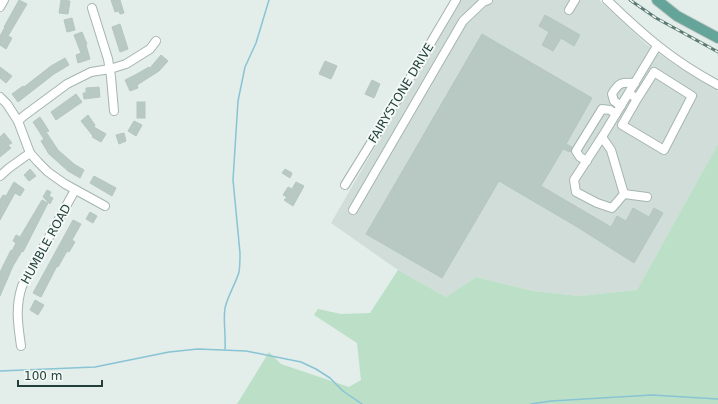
<svg xmlns="http://www.w3.org/2000/svg" width="718" height="404" font-family="'DejaVu Sans',sans-serif">
  <rect width="100%" height="100%" fill="#e3ede9"/>
  <polygon fill="#d1ddd8" points="460,0 599,0 646,44 675,65 718,91 718,144 637,290 579,296 533,291 476,277 446,297 398,270 331,223"/>
  <polygon fill="#bbdfc7" points="718,144 718,404 237,404 269,352 281,364 349,387 361,380 357,343 314,315 318,309 341,314 370,313 398,270 446,297 476,277 533,291 579,296 637,290"/>
  <g fill="none" stroke-linecap="round" stroke-linejoin="round">
    <g stroke="#89c4d4" stroke-width="1.5">
      <path d="M225,349C226,336 223,320 225,308C228,295 236,283 239,272C240,266 240,259 240,253L233,180L238,101L245,67L256,43L269,0"/>
      <polyline points="0,371 95,367 169,352 198,349 246,351 301,362 316,369 330,378 343,391 362,404"/>
      <polyline points="531,404 551,401 652,395 718,399"/>
    </g>
  </g>
  <g fill="#b8c8c2" stroke="#b5c7c1">
    <polygon points="19,0 27,4 8,36 12,38 6,49 0,45 0,36 5,27 4,27"/>
    <polygon points="61,0 70,1 68,14 59,13"/>
    <polygon points="111,0 120,0 124,13 120,14 119,11 115,12"/>
    <polygon points="545,15 580,35 574,46 561,38 553,51 542,45 549,32 539,26"/>
    <polygon points="72,18 75,30 67,32 64,20"/>
    <polygon points="120,24 128,49 120,52 112,27"/>
    <polygon points="82,32 87,44 86,45 90,59 78,63 76,55 81,53 74,35"/>
    <polygon points="482,34 592,98 566,144 572,147 571,151 570,152 563,149 541,186 611,227 617,216 626,221 633,208 649,217 654,208 663,213 634,263 579,228 499,181 442,278 366,234"/>
    <polygon points="161,55 168,61 159,71 137,85 138,88 130,91 125,80 135,75 149,67 150,68"/>
    <polygon points="65,58 69,65 54,74 18,102 12,94 23,86 24,87 51,66"/>
    <polygon points="325,61 337,66 331,79 319,74"/>
    <polygon points="0,67 12,76 6,83 0,78"/>
    <polygon points="372,80 380,84 374,98 365,94"/>
    <polygon points="99,87 100,97 84,99 83,93 86,93 86,88"/>
    <polygon points="76,94 82,102 56,120 51,112"/>
    <rect x="137" y="102" width="8" height="16"/>
    <polygon points="88,115 95,125 94,127 106,134 101,142 92,137 93,136 81,121"/>
    <polygon points="40,117 49,131 46,132 58,150 74,164 84,170 80,178 68,171 49,154 41,141 44,139 33,122"/>
    <polygon points="134,121 142,125 136,136 128,131"/>
    <polygon points="4,133 12,143 8,145 11,148 0,157 0,137"/>
    <polygon points="124,133 126,141 119,144 116,135"/>
    <polygon points="30,169 36,176 29,181 24,175"/>
    <polygon points="285,169 292,173 290,178 282,173"/>
    <polygon points="94,176 116,188 112,196 90,183"/>
    <polygon points="14,182 24,189 24,190 20,196 15,193 0,220 0,200 3,195 6,196"/>
    <polygon points="296,182 304,186 293,206 284,200 287,197 283,195 288,187 292,189"/>
    <polygon points="47,190 51,192 49,196 53,198 50,204 43,197"/>
    <polygon points="42,200 48,203 23,252 22,251 13,266 0,296 0,272 11,250 12,251 16,243 13,241 16,235 20,237"/>
    <polygon points="90,212 97,216 93,223 86,219"/>
    <polygon points="73,220 81,224 72,240 75,242 69,252 67,251 58,267 57,266 41,297 33,293"/>
    <polygon points="35,300 44,305 38,315 30,310"/>
  </g>
  <g fill="none" stroke-linecap="round" stroke-linejoin="round">
    <g stroke="#a5b5b1" stroke-width="10">
      <g id="minor">
        <path d="M607,0C643,35 673,61 718,85"/>
        <polyline points="0,7 4,0"/>
        <polyline points="92,8 108,59 111,77 114,111"/>
        <polyline points="569,10 575,0"/>
        <polyline points="629,93 637,99 622,125 664,150 692,96 654,72 637,99"/>
        <polyline points="0,97 7,104 18,121 30,153 38,162 48,172 65,184 105,206"/>
        <path d="M621,106L614,101L612,94C619,82 622,82 635,83"/>
        <polyline points="18,121 25,115 67,84 91,72 110,69 126,64 150,49 156,41"/>
        <polygon points="602,137 611,150 624,194 612,208 597,203 576,192 574,180"/>
        <polyline points="602,137 657,46"/>
        <polyline points="587,161 580,157 576,151 602,109 610,110 616,114"/>
        <polyline points="0,176 9,168 30,153"/>
        <polyline points="345,185 387,117 456,0"/>
        <polyline points="624,194 647,197"/>
        <polyline points="353,210 463,21 483,2 488,0"/>
        <path d="M21,346C18,324 15,308 22,286L75,190"/>
      </g>
    </g>
    <g stroke="#c1c9c8" stroke-width="12">
      <polyline id="major" points="657,0 677,16 718,38"/>
    </g>
    <use href="#minor" stroke="#fff" stroke-width="8"/>
    <use href="#major" stroke="#65a498" stroke-width="10"/>
    <g stroke="#5c7b74" stroke-width="3">
      <polyline id="rail" points="630,0 656,18 718,52"/>
    </g>
    <use href="#rail" stroke="#f3f9f7" stroke-width="1.5" stroke-dasharray="4.5" stroke-linecap="butt"/>
  </g>
  <g text-anchor="middle" stroke-width="4" stroke-linejoin="round" paint-order="stroke">
    <g font-size="12" fill="#223f39" stroke="#f3f9f7">
      <text transform="translate(401 93) rotate(-59)" y="4">FAIRYSTONE DRIVE</text>
      <text transform="translate(46 244) rotate(-61)" y="4">HUMBLE ROAD</text>
    </g>
  </g>
  <path d="M18 380v6h84v-6" fill="none" stroke="#223f39" stroke-width="2"/>
  <text x="24" y="380" font-size="12" fill="#223f39" stroke="#f3f9f7" stroke-width="3" paint-order="stroke">100 m</text>
</svg>
